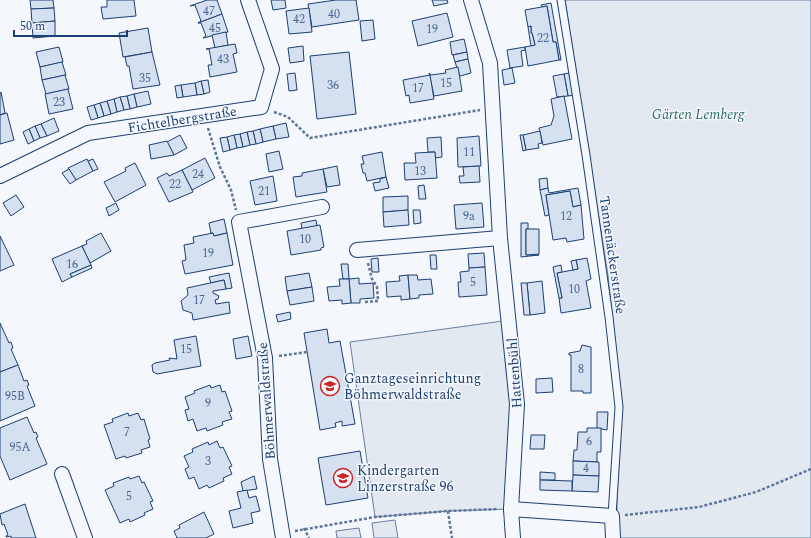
<svg xmlns="http://www.w3.org/2000/svg" width="811" height="538" font-family="Spectral,serif">
  <rect width="100%" height="100%" fill="#f4f7fb"/>
  <g fill="#e3e9f0" stroke="#687fa3">
    <polygon points="565,0 811,0 811,538 617,538 617,490 622,406 608,276"/>
    <polygon points="510,320 511,509 448,511 375,517 350,342"/>
  </g>
  <g fill="#e3e8f0" stroke="#687fa3">
    <polygon points="395,520 398,538 374,538 372,523"/>
    <polygon points="359,528 361,538 337,538 336,531"/>
  </g>
  <g fill="#d5e0f0" stroke="#1d3f73">
    <polygon points="30,0 53,0 54,8 31,9"/>
    <polygon points="107,0 134,0 136,16 103,19 101,7 107,7"/>
    <polygon points="207,0 217,0 222,14 198,23 201,21 195,5 190,6"/>
    <polygon points="271,0 285,0 286,8 273,10"/>
    <polygon points="336,0 356,0 359,20 312,27 308,4"/>
    <polygon points="432,0 447,0 448,3 434,6"/>
    <polygon points="551,3 561,60 559,60 556,42 553,42 547,6 542,7 541,5"/>
    <polygon points="547,6 553,42 556,42 559,60 528,66 525,47 535,45 532,33 531,33 531,26 528,27 525,10"/>
    <polygon points="54,8 55,21 32,23 31,9"/>
    <polygon points="309,8 312,32 289,34 286,11"/>
    <polygon points="447,13 453,37 418,46 412,21"/>
    <polygon points="222,14 228,32 203,38 206,36 201,23 198,23"/>
    <polygon points="373,20 375,39 362,41 360,21"/>
    <polygon points="55,21 55,36 33,38 32,23"/>
    <polygon points="531,26 531,33 532,33 535,45 531,46 528,27"/>
    <polygon points="148,28 152,52 123,57 119,33"/>
    <polygon points="226,32 228,45 215,48 212,35"/>
    <polygon points="464,39 467,52 452,55 450,42"/>
    <polygon points="235,44 237,53 233,54 237,72 210,77 208,65 212,65 209,49 206,49"/>
    <polygon points="303,46 304,61 290,63 288,48"/>
    <polygon points="59,47 63,62 40,67 36,52"/>
    <polygon points="525,47 525,50 521,51 523,66 510,68 507,50"/>
    <polygon points="152,52 160,85 133,89 129,66 127,66 125,57"/>
    <polygon points="349,52 356,114 317,119 310,56"/>
    <polygon points="467,52 468,59 455,62 453,55"/>
    <polygon points="468,59 471,73 460,76 455,62"/>
    <polygon points="62,62 66,75 42,80 40,67"/>
    <polygon points="458,67 462,91 434,96 429,73 431,75 446,73 445,70"/>
    <polygon points="512,68 515,83 504,85 502,70"/>
    <polygon points="295,73 297,90 289,91 287,74"/>
    <polygon points="569,73 574,95 568,96 564,74"/>
    <polygon points="564,74 568,96 557,97 553,76"/>
    <polygon points="65,75 69,89 46,94 42,80"/>
    <polygon points="430,75 434,99 410,103 409,95 406,96 403,80"/>
    <polygon points="208,80 210,92 204,94 201,81"/>
    <polygon points="201,81 204,94 197,95 195,83"/>
    <polygon points="195,83 197,95 183,97 181,85"/>
    <polygon points="181,85 183,97 177,98 175,86"/>
    <polygon points="68,89 73,109 49,114 45,94"/>
    <polygon points="148,91 151,104 137,107 134,94"/>
    <polygon points="1,92 5,113 0,115 0,93"/>
    <polygon points="134,94 137,107 130,109 127,96"/>
    <polygon points="127,96 130,109 124,110 120,97"/>
    <polygon points="564,96 572,139 543,145 539,128 551,125 554,116 551,99"/>
    <polygon points="120,97 124,110 117,112 114,99"/>
    <polygon points="114,99 117,112 111,114 107,101"/>
    <polygon points="107,101 111,114 104,116 100,103"/>
    <polygon points="100,103 104,116 98,118 94,105"/>
    <polygon points="94,105 98,118 91,120 87,107"/>
    <polygon points="7,113 14,140 0,144 0,115"/>
    <polygon points="54,118 59,131 47,136 41,124"/>
    <polygon points="286,123 289,137 276,139 273,126"/>
    <polygon points="41,124 47,136 40,138 35,126"/>
    <polygon points="35,126 40,138 34,141 29,129"/>
    <polygon points="273,126 276,139 263,142 260,129"/>
    <polygon points="29,129 34,141 28,144 23,132"/>
    <polygon points="260,129 263,142 256,144 253,131"/>
    <polygon points="253,131 256,144 250,145 247,132"/>
    <polygon points="540,131 542,143 538,144 539,148 526,150 523,135"/>
    <polygon points="247,132 250,145 243,147 240,134"/>
    <polygon points="240,134 243,147 237,148 234,135"/>
    <polygon points="180,135 187,148 174,155 167,142"/>
    <polygon points="234,135 237,148 230,150 227,137"/>
    <polygon points="520,135 523,135 526,150 523,151"/>
    <polygon points="479,136 481,166 458,167 457,138"/>
    <polygon points="227,137 230,150 223,152 220,138"/>
    <polygon points="441,137 442,157 435,158 435,152 428,152 427,138"/>
    <polygon points="167,141 174,155 151,159 149,145"/>
    <polygon points="279,151 283,169 269,172 266,154"/>
    <polygon points="382,152 386,177 367,181 365,173 363,173 361,164 364,164 362,156"/>
    <polygon points="435,152 437,178 405,180 404,163 416,163 415,153"/>
    <polygon points="205,158 215,178 192,190 182,170"/>
    <polygon points="87,159 93,171 76,180 68,168"/>
    <polygon points="93,159 98,169 93,171 88,161"/>
    <polygon points="135,163 146,185 115,202 104,182 126,171 125,168"/>
    <polygon points="337,166 340,185 327,187 323,169"/>
    <polygon points="479,166 480,182 460,183 459,176 464,176 463,167"/>
    <polygon points="69,169 76,180 70,184 62,173"/>
    <polygon points="323,169 327,192 296,197 293,177 302,176 302,173"/>
    <polygon points="182,170 193,192 169,202 157,178 167,173 169,176"/>
    <polygon points="273,176 277,201 255,205 250,181"/>
    <polygon points="386,177 389,188 375,191 373,183 380,182 380,179"/>
    <polygon points="547,178 548,188 540,190 539,179"/>
    <polygon points="424,185 426,199 419,199 418,186"/>
    <polygon points="548,188 549,193 578,188 581,205 573,207 570,191 546,195 549,215 545,216 540,190"/>
    <polygon points="570,191 573,207 581,205 584,239 567,242 566,238 553,240 546,195"/>
    <polygon points="16,195 24,207 11,216 3,203"/>
    <polygon points="408,196 408,210 383,212 383,197"/>
    <polygon points="116,203 119,210 109,216 106,208"/>
    <polygon points="482,203 484,227 456,229 454,205"/>
    <polygon points="408,210 409,225 384,227 383,212"/>
    <polygon points="413,210 420,210 421,223 414,224"/>
    <polygon points="224,219 227,233 214,236 213,233 211,233 209,223"/>
    <polygon points="316,220 317,226 302,229 301,223"/>
    <polygon points="521,223 528,223 528,229 526,229 526,255 539,255 521,257"/>
    <polygon points="320,225 324,247 321,248 321,250 291,255 287,231"/>
    <polygon points="526,229 539,229 539,254 526,255"/>
    <polygon points="101,233 111,251 90,263 82,246 87,244 86,241"/>
    <polygon points="213,233 214,236 227,233 233,265 185,274 182,261 186,260 184,245 194,243 193,237"/>
    <polygon points="0,236 14,265 0,271"/>
    <polygon points="82,246 91,265 70,274 72,277 62,282 52,259"/>
    <polygon points="484,253 485,267 469,268 468,254"/>
    <polygon points="430,255 436,255 437,269 431,269"/>
    <polygon points="378,258 379,272 372,272 371,259"/>
    <polygon points="587,258 591,279 586,281 591,308 561,313 559,298 562,298 557,273 578,269 576,260"/>
    <polygon points="576,260 578,269 573,270 571,261"/>
    <polygon points="341,264 348,264 349,279 343,279"/>
    <polygon points="91,265 92,268 72,277 70,274"/>
    <polygon points="561,265 562,272 557,273 562,298 559,298 553,267"/>
    <polygon points="485,267 487,295 459,297 458,282 461,282 460,272 469,271 469,268"/>
    <polygon points="229,273 232,288 226,289 224,280 211,283 209,277"/>
    <polygon points="309,273 312,287 287,291 285,277"/>
    <polygon points="408,275 410,299 401,300 401,296 387,297 386,282 400,281 399,276"/>
    <polygon points="408,275 417,275 418,280 431,279 433,294 419,295 419,298 410,299"/>
    <polygon points="359,278 359,284 373,283 374,298 360,299 360,303 351,303 349,279"/>
    <polygon points="339,279 349,279 351,303 342,304 342,300 329,301 327,287 340,286"/>
    <polygon points="224,280 226,289 213,291 213,293 219,296 218,299 215,300 216,304 229,302 230,313 193,320 192,313 183,310 181,301 188,295 187,288"/>
    <polygon points="542,281 545,313 530,315 527,283"/>
    <polygon points="521,283 527,283 530,315 524,315"/>
    <polygon points="312,287 314,301 290,305 287,291"/>
    <polygon points="290,312 291,319 278,322 276,315"/>
    <polygon points="0,323 9,343 11,342 13,348 11,349 18,365 0,372"/>
    <polygon points="327,329 329,343 340,341 355,424 342,426 342,421 335,423 336,427 320,430 304,333"/>
    <polygon points="196,336 201,366 157,374 153,372 152,365 155,363 170,360 169,358 177,359 174,340"/>
    <polygon points="248,336 252,356 236,359 233,339"/>
    <polygon points="582,345 591,347 591,393 583,393 583,391 571,391 571,355 569,355 569,353 580,351"/>
    <polygon points="18,365 24,381 27,380 29,385 27,386 35,406 0,421 0,372"/>
    <polygon points="552,378 553,392 536,393 536,379"/>
    <polygon points="210,385 211,388 220,385 222,392 225,391 232,411 229,412 232,419 222,422 223,425 207,431 206,428 197,431 193,419 188,421 185,410 189,409 185,397 195,393 194,391"/>
    <polygon points="597,412 608,412 607,430 597,428"/>
    <polygon points="128,413 129,416 138,413 141,420 144,419 150,439 148,440 150,447 141,450 142,453 126,458 125,456 116,459 104,425 113,422 112,419"/>
    <polygon points="27,417 34,433 36,432 38,437 36,438 47,464 10,480 0,456 0,428"/>
    <polygon points="587,428 601,428 601,452 597,452 597,462 573,461 574,450 577,450 578,432 587,432"/>
    <polygon points="531,435 545,435 544,449 530,449"/>
    <polygon points="217,441 220,448 223,447 232,466 229,467 232,474 223,478 224,481 209,488 207,485 199,489 194,477 189,479 185,469 189,467 184,456 193,452 192,449 208,442 209,445"/>
    <polygon points="360,451 368,498 326,505 318,458"/>
    <polygon points="573,461 599,462 599,476 573,475"/>
    <polygon points="540,472 555,473 555,480 540,480"/>
    <polygon points="573,475 599,476 598,492 572,491"/>
    <polygon points="139,476 142,483 144,482 153,501 150,502 153,509 144,513 145,515 130,522 129,519 120,523 105,490 114,486 113,483 129,477 130,479"/>
    <polygon points="254,476 257,489 243,491 241,482"/>
    <polygon points="540,480 572,481 572,491 540,490"/>
    <polygon points="247,490 249,498 256,496 260,511 251,513 253,523 233,528 229,511 241,508 237,492"/>
    <polygon points="25,504 36,538 11,538 11,536 6,537 6,536 8,535 4,524 2,525 0,514"/>
    <polygon points="204,512 214,534 206,538 177,538 174,531 180,528 179,525"/>
  </g>
  <g fill="none" stroke-linecap="round" stroke-linejoin="round">
    <g stroke="#1d3f73" stroke-width="9">
      <polyline id="service" points="561,0 586,155 609,317 619,407 612,516"/>
    </g>
    <g stroke="#1d3f73" stroke-width="16">
      <g id="minor">
        <polyline points="471,0 490,63 500,238 517,404 511,509 513,538"/>
        <polyline points="0,176 88,133 261,107 272,69 248,0"/>
        <polyline points="357,250 500,238"/>
        <polyline points="62,474 85,538"/>
        <polyline points="511,509 612,516 613,538"/>
        <polyline points="283,538 270,459 265,358 239,222 322,207"/>
      </g>
    </g>
    <g stroke="#5e769c" stroke-width="2.5" stroke-dasharray="3 2" stroke-linecap="butt">
      <polyline points="274,112 288,117 310,138 480,110"/>
      <polyline points="208,128 220,167 231,190 236,210"/>
      <polyline points="365,302 378,301 377,287 372,279 368,263"/>
      <polyline points="279,356 307,352"/>
      <polyline points="448,511 452,538"/>
      <polyline points="625,515 699,507 756,492 811,469"/>
      <polyline points="304,528 309,538"/>
      <polyline points="295,531 375,517 448,511 498,509"/>
    </g>
    <use href="#service" stroke="#f4f7fb" stroke-width="7"/>
    <use href="#minor" stroke="#f4f7fb" stroke-width="14"/>
  </g>
  <defs>
    <g id="school-ring" transform="scale(1)"><circle r="9.5" fill="#f4f7fb" stroke="#c62828" stroke-width="1.5"/><path d="M0-5L7-2L0 1L-7-2ZM-4 1L0 2.5L4 1V4Q0 6-4 4Z" fill="#c62828"/></g>
  </defs>
  <g fill-rule="evenodd">
    <use href="#school-ring" x="330" y="386"/>
    <use href="#school-ring" x="343" y="478"/>
  </g>
  <g text-anchor="middle" stroke-width="3" stroke-linejoin="round" paint-order="stroke">
    <g font-size="12" fill="#4b6792">
      <text x="209" y="15">47</text>
      <text x="334" y="18">40</text>
      <text x="299" y="23">42</text>
      <text x="215" y="32">45</text>
      <text x="432" y="33">19</text>
      <text x="543" y="42">22</text>
      <text x="223" y="63">43</text>
      <text x="145" y="82">35</text>
      <text x="446" y="87">15</text>
      <text x="333" y="89">36</text>
      <text x="418" y="92">17</text>
      <text x="59" y="106">23</text>
      <text x="469" y="156">11</text>
      <text x="420" y="175">13</text>
      <text x="198" y="178">24</text>
      <text x="175" y="188">22</text>
      <text x="264" y="195">21</text>
      <text x="469" y="220">9a</text>
      <text x="566" y="220">12</text>
      <text x="305" y="243">10</text>
      <text x="208" y="257">19</text>
      <text x="72" y="268">16</text>
      <text x="473" y="286">5</text>
      <text x="574" y="293">10</text>
      <text x="199" y="304">17</text>
      <text x="186" y="353">15</text>
      <text x="581" y="373">8</text>
      <text x="15" y="400">95B</text>
      <text x="208" y="407">9</text>
      <text x="127" y="436">7</text>
      <text x="589" y="445">6</text>
      <text x="20" y="451">95A</text>
      <text x="208" y="465">3</text>
      <text x="586" y="472">4</text>
      <text x="129" y="500">5</text>
    </g>
    <g font-size="14" font-style="italic" fill="#2c6c60" stroke="#f4f7fb">
      <text x="698" y="119">Gärten Lemberg</text>
    </g>
    <g font-size="14" fill="#1d3f73" stroke="#f4f7fb">
      <text transform="translate(182 119) rotate(-9)" y="5">Fichtelbergstraße</text>
      <text transform="translate(613 255) rotate(82)" y="5">Tannenäckerstraße</text>
      <text transform="translate(514 373) rotate(-94)" y="5">Hattenbühl</text>
      <text transform="translate(266 401) rotate(-94)" y="5">Böhmerwaldstraße</text>
    </g>
    <g font-size="14" fill="#1d3f73" stroke="#f4f7fb" text-anchor="start">
      <text x="344" y="383">Ganztageseinrichtung<tspan x="344" dy="16">Böhmerwaldstraße</tspan></text>
      <text x="357" y="475">Kindergarten<tspan x="357" dy="16">Linzerstraße 96</tspan></text>
    </g>
  </g>
  <path d="M14 30v6h113v-6" fill="none" stroke="#1d3f73" stroke-width="2"/>
  <text x="20" y="30" font-size="12" fill="#1d3f73" stroke="#f4f7fb" stroke-width="3" paint-order="stroke">50 m</text>
</svg>
